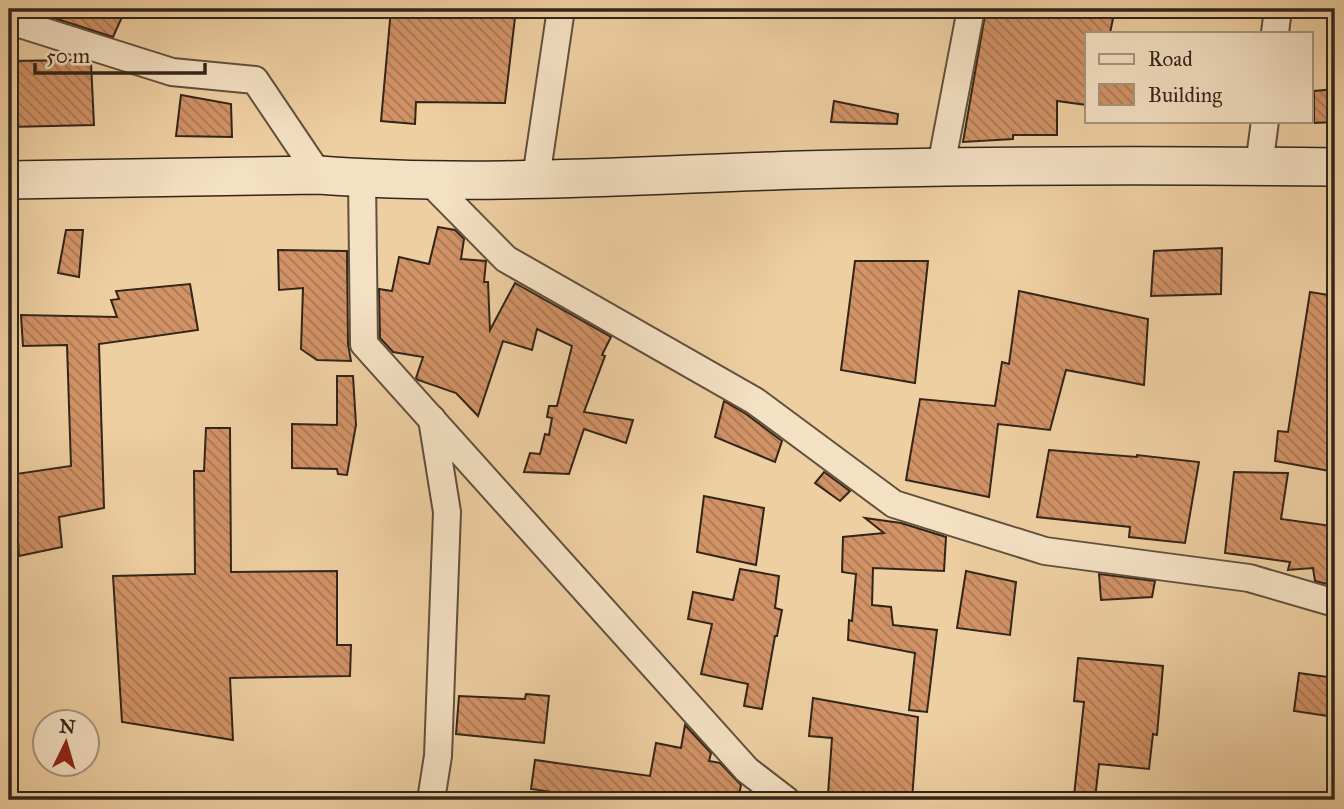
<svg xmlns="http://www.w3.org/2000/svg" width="1344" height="809" font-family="'IM FELL Great Primer',serif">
  <defs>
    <pattern id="building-back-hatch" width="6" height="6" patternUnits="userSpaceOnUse" patternTransform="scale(1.75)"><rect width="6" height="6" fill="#d19266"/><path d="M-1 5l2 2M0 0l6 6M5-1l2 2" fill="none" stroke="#aa7753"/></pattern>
  </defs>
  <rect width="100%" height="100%" fill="#eecfa2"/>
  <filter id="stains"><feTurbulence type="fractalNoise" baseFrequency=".00286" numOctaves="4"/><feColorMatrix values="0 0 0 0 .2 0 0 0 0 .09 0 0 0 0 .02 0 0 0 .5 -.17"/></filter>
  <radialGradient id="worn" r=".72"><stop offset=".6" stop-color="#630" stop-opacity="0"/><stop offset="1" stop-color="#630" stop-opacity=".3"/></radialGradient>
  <g fill="url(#building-back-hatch)" stroke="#32251a" stroke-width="2">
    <polygon points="44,9 86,9 122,17 113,37 54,18"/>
    <polygon points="391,9 516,9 505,103 416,102 415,124 381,121"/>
    <polygon points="986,9 1004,9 1036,16 1037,11 1057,14 1058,9 1115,9 1110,33 1087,33 1087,105 1057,101 1057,135 1013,135 1013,139 963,142"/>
    <polygon points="81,60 91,63 94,125 9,127 9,61"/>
    <polygon points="1335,89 1335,122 1314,123 1314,91"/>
    <polygon points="181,95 231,104 232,137 176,136"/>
    <polygon points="834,101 898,114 897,124 831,122"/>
    <polygon points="438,227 455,230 464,239 461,259 486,261 484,282 488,282 490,330 515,283 611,337 602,355 605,356 584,412 633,420 626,443 584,429 569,474 524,472 530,453 540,454 545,434 549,435 552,418 547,417 549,406 557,406 572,346 537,329 532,350 503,341 478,416 456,393 418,380 416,378 423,357 393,352 380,338 379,289 392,291 399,257 429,264"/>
    <polygon points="66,230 83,230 79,277 58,273"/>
    <polygon points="1222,248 1221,294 1151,296 1154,251"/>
    <polygon points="278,250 347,251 348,344 351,361 317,360 301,349 303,288 279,290"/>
    <polygon points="855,261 928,261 915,383 841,370"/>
    <polygon points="190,284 198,330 99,344 104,508 59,517 62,547 19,556 17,527 9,527 9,475 71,466 67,345 23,346 21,315 117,317 111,300 119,299 116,291"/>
    <polygon points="1019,291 1148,319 1144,385 1066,370 1050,430 998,424 989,497 906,480 920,399 995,406 1002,362 1009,364"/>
    <polygon points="1310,292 1335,296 1335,472 1275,461 1278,431 1288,432"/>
    <polygon points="337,376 353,376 356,425 347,475 338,474 337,469 292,468 292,424 337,425"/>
    <polygon points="724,401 746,414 782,441 775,462 715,437"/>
    <polygon points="206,428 230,428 231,572 337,571 337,645 351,645 350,676 230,678 233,740 122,722 113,576 195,574 194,471 204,471"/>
    <polygon points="1049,450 1137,457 1137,455 1199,462 1185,543 1129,537 1130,527 1037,517"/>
    <polygon points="824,472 850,491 840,501 815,483"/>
    <polygon points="1234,472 1288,473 1281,519 1332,526 1327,584 1315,581 1313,568 1288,570 1290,562 1225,553"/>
    <polygon points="704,496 764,508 756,565 697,552"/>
    <polygon points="865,518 901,523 946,537 944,571 873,568 872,605 891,607 893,625 937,630 927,712 909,710 915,653 848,640 849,620 852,621 856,574 842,572 843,537 884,533"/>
    <polygon points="740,569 779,576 775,608 782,610 777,636 775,636 762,709 744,706 748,684 701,674 712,624 688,619 693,592 733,600"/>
    <polygon points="966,571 1016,582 1010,635 957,628"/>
    <polygon points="1099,574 1155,581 1152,597 1101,600"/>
    <polygon points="1078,658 1163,666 1157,735 1153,734 1149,769 1099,764 1095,799 1074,796 1084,702 1074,701"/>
    <polygon points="1299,673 1335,678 1335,717 1294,711"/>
    <polygon points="526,694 549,696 544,743 456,734 459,696 525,699"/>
    <polygon points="813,698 918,717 912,800 828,794 832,738 809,736"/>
    <polygon points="685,725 711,753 709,761 720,763 741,785 738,800 608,800 531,789 535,760 650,776 656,743 681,748"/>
  </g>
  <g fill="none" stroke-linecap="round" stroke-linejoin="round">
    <g stroke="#61503c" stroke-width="30">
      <g id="minor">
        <polyline points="9,17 20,24 172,72 255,80 319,175"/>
        <polyline points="1275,33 1278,9"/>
        <polyline points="941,166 971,9"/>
        <polyline points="1259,166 1265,121"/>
        <polyline points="362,178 364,344 747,770 786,800"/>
        <polyline points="536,178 561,9"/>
        <polyline points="427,179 506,259 755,401 894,504 1045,551 1249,578 1335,603"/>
        <polyline points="431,800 438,756 447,512 432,419"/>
      </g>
    </g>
    <g stroke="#32251a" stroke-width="40">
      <path id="secondary" d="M9,180L319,175C478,187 640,175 800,170C979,165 1157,165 1335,167"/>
    </g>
    <use href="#minor" stroke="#f4e0c3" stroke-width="26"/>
    <use href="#secondary" stroke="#f4e0c3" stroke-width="37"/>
  </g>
  <rect width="1344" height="809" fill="none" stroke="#eecfa2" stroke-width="35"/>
  <rect x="10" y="10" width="1323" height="788" fill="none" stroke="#32251a" stroke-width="3.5"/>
  <rect x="18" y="18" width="1309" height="774" fill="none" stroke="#32251a" stroke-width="2"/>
  <rect x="1085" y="32" width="228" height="91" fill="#f4e0c3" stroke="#a6957f" stroke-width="2"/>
  <rect x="1099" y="54" width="35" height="10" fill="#f4e0c3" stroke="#a6957f" stroke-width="2"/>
  <text x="1148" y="66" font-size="21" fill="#32251a">Road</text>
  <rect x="1099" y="84" width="35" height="21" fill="url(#building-back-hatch)" stroke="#a6957f" stroke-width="2"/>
  <text x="1148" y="102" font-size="21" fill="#32251a">Building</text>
  <g transform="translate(66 743) rotate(5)"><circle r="33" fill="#f4e0c3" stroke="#a6957f" stroke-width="2"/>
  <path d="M0-5L12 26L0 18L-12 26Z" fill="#8f2418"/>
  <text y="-10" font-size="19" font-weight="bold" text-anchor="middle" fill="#32251a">N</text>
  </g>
  <path d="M35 63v10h170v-10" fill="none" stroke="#32251a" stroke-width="3.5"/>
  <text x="46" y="63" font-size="21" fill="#32251a" stroke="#f4e0c3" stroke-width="5" paint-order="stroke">50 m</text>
  <rect width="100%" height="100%" filter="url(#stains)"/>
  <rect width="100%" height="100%" fill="url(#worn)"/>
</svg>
